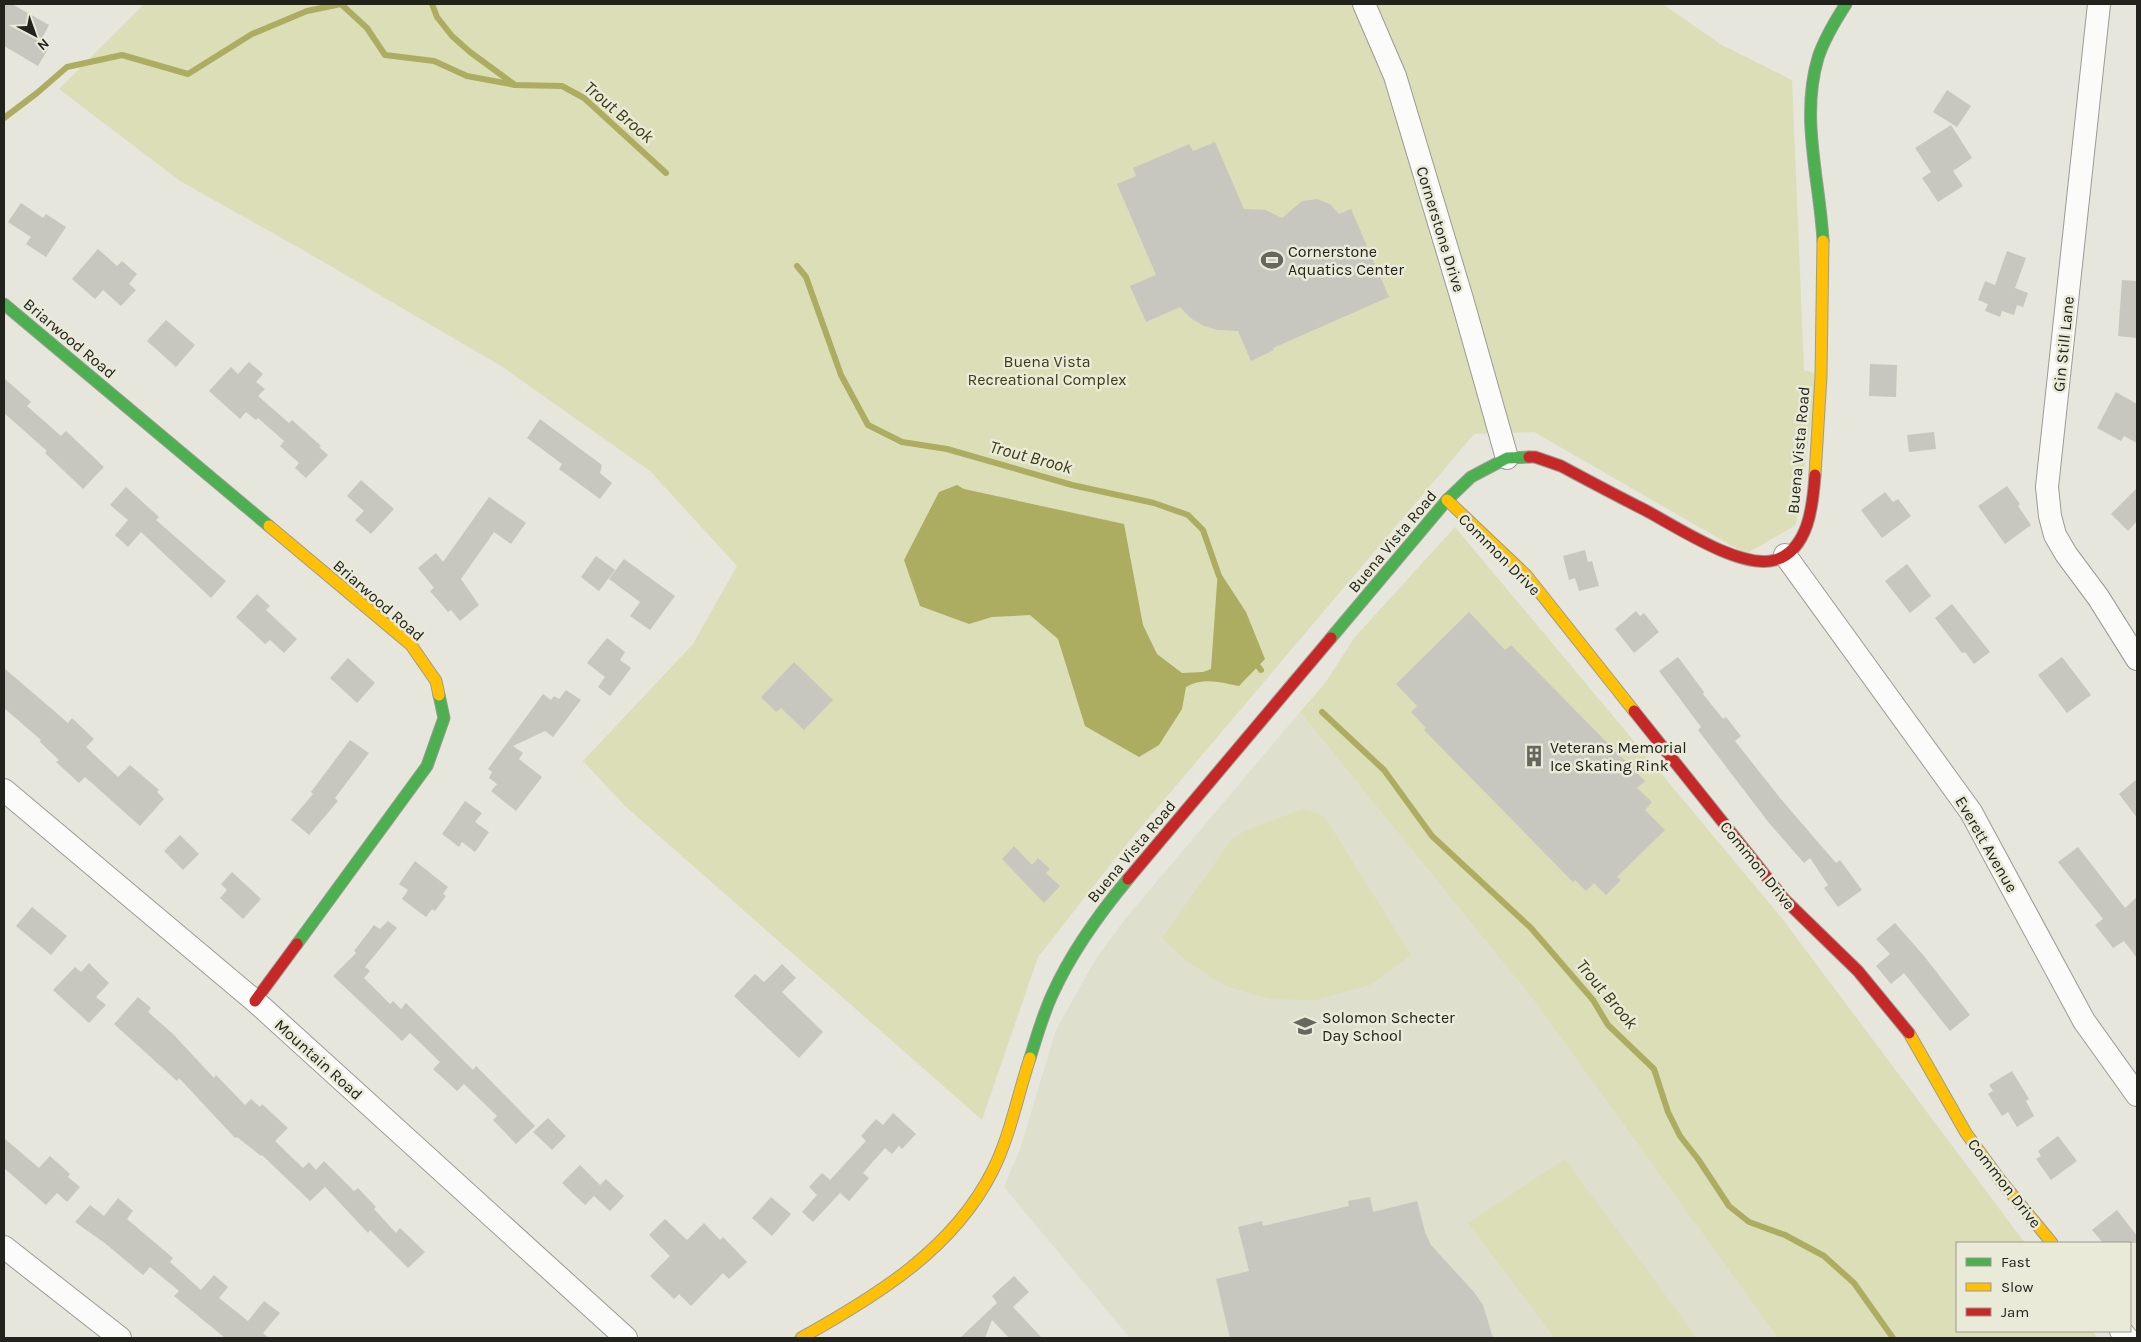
<svg xmlns="http://www.w3.org/2000/svg" width="2141" height="1342" font-family="Karla,sans-serif">
  <rect width="100%" height="100%" fill="#e6e6dc"/>
  <polygon fill="#dedfcc" points="1300,712 1532,998 1778,1338 1130,1338 1004,1187 1020,1149 1056,1030 1095,960 1126,918"/>
  <g fill="#dcdeb8">
    <polygon points="144,4 1663,4 1720,44 1792,80 1804,370 1818,374 1796,525 1746,554 1534,432 1474,434 1125,846 1038,957 982,1120 625,806 583,761 693,644 737,566 650,471 501,366 303,250 180,181 59,89"/>
    <polygon points="1455,527 1781,917 2025,1243 1957,1243 1957,1331 2092,1331 2098,1338 1778,1338 1532,998 1300,712 1325,683 1355,637"/>
    <polygon points="1303,809 1324,816 1411,955 1370,985 1315,1000 1270,999 1225,986 1188,962 1162,938 1232,839 1245,831"/>
    <polygon points="1565,1159 1697,1338 1555,1338 1468,1223"/>
  </g>
  <path fill="#acad60" d="M957,485L964,489L1124,524L1143,625L1157,654L1182,673L1203,672L1211,669L1218,569L1246,612L1265,659L1239,686C1220,682 1203,677 1186,687L1182,709L1159,745L1139,757L1085,726L1058,639L1030,615L992,617L969,624L920,606L904,560L939,492Z"/>
  <g fill="none" stroke-linecap="round" stroke-linejoin="round">
    <g stroke="#acad60" stroke-width="6">
      <polyline points="432,4 437,17 452,36 470,52 515,85 562,86 584,98 666,173"/>
      <polyline points="4,118 37,93 67,67 122,55 188,74 252,34 307,11 341,4 367,28 385,55 434,61 467,76 515,85"/>
      <polyline points="797,266 806,277 841,375 868,425 902,442 947,449 1072,485 1154,503 1188,515 1203,530 1219,576"/>
      <polyline points="1253,660 1261,670"/>
      <polyline points="1322,712 1384,770 1432,836 1531,928 1593,1000 1608,1025 1654,1069 1668,1112 1680,1136 1698,1159 1729,1206 1749,1222 1785,1235 1824,1256 1854,1283 1893,1338"/>
    </g>
  </g>
  <g fill="#c7c7bf">
    <polygon points="4,4 12,4 49,25 39,44 48,49 38,66 4,46"/>
    <polygon points="1947,90 1971,106 1957,127 1933,112"/>
    <polygon points="1951,125 1972,158 1953,171 1963,186 1938,202 1922,178 1931,172 1915,148"/>
    <polygon points="1215,142 1244,209 1266,210 1282,218 1302,201 1317,199 1330,204 1339,214 1351,209 1389,297 1273,348 1274,350 1251,361 1238,331 1217,330 1204,326 1192,319 1180,307 1146,322 1130,286 1156,275 1117,184 1136,176 1133,168 1189,144 1193,151"/>
    <polygon points="21,203 43,218 46,214 66,227 46,257 26,244 31,237 8,222"/>
    <polygon points="98,249 117,266 122,261 137,274 129,284 136,290 121,306 103,290 95,299 72,279"/>
    <polygon points="2007,251 2026,258 2015,288 2028,293 2023,307 2017,305 2014,315 2002,311 2000,317 1985,311 1988,304 1978,300 1985,281 1995,285"/>
    <polygon points="2122,280 2137,281 2137,338 2118,336"/>
    <polygon points="166,320 195,345 176,367 147,341"/>
    <polygon points="249,362 263,374 256,382 265,389 258,396 289,423 292,420 321,446 319,447 328,455 306,478 295,468 299,463 280,446 284,441 258,418 256,420 246,412 240,419 209,391 231,367 238,374"/>
    <polygon points="1870,364 1897,365 1896,397 1869,396"/>
    <polygon points="4,378 31,402 27,406 61,436 66,431 104,467 83,489 45,453 47,451 4,413"/>
    <polygon points="2116,392 2137,404 2137,443 2124,436 2121,441 2097,428"/>
    <polygon points="540,419 602,465 600,473 612,483 600,499 559,469 562,464 527,438"/>
    <polygon points="1934,432 1936,449 1909,452 1907,435"/>
    <polygon points="361,480 394,509 371,534 355,520 364,511 347,496"/>
    <polygon points="2007,486 2020,504 2018,506 2031,525 2005,544 1978,506"/>
    <polygon points="126,487 159,517 156,520 226,581 211,598 141,532 128,547 115,535 128,520 110,505"/>
    <polygon points="2137,488 2137,521 2128,531 2111,514"/>
    <polygon points="1885,492 1893,502 1898,499 1911,516 1882,538 1861,510"/>
    <polygon points="489,497 526,523 511,544 494,532 461,579 479,605 460,621 451,610 448,612 430,591 434,588 418,568 436,553 443,562"/>
    <polygon points="1585,550 1588,562 1592,561 1599,586 1579,591 1575,578 1569,580 1563,556"/>
    <polygon points="596,556 615,570 599,591 581,577"/>
    <polygon points="624,559 675,596 650,630 630,616 640,602 609,579"/>
    <polygon points="1907,564 1931,596 1910,613 1885,581"/>
    <polygon points="257,594 270,606 266,610 297,639 284,653 270,640 265,644 236,617"/>
    <polygon points="1952,604 1990,652 1974,664 1965,652 1962,653 1935,618"/>
    <polygon points="1636,611 1640,616 1644,613 1659,632 1634,653 1615,629"/>
    <polygon points="1469,612 1505,650 1511,645 1645,781 1637,788 1652,802 1645,810 1665,830 1617,877 1621,880 1606,895 1594,883 1586,891 1575,880 1573,882 1424,730 1426,728 1411,712 1417,706 1396,684"/>
    <polygon points="607,638 625,652 620,660 631,668 610,696 598,687 605,677 587,663"/>
    <polygon points="1678,657 1704,692 1703,694 1723,719 1726,717 1741,736 1735,741 1780,798 1836,863 1840,860 1862,890 1838,907 1824,888 1828,885 1810,858 1804,863 1769,823 1698,730 1701,727 1659,671"/>
    <polygon points="2062,657 2091,695 2067,713 2038,675"/>
    <polygon points="348,658 375,683 357,703 330,678"/>
    <polygon points="794,662 833,700 804,730 781,708 776,712 761,697"/>
    <polygon points="4,668 68,723 72,718 94,739 86,747 118,777 130,765 159,790 157,792 164,799 140,826 85,777 79,783 56,762 59,760 40,742 41,740 4,708"/>
    <polygon points="566,690 581,700 553,737 545,731 513,746 523,753 519,759 542,777 516,811 491,791 497,784 489,778 492,772 488,769 543,694 551,700 554,696 559,699"/>
    <polygon points="350,740 369,753 335,798 338,801 309,835 291,820 313,794 311,792"/>
    <polygon points="2137,779 2137,818 2119,794"/>
    <polygon points="465,801 482,813 475,822 489,832 475,852 462,842 459,847 442,834"/>
    <polygon points="180,835 199,854 183,870 164,851"/>
    <polygon points="1014,846 1032,865 1038,858 1050,869 1046,873 1060,886 1044,903 1002,859"/>
    <polygon points="2078,847 2125,908 2137,897 2137,958 2124,941 2113,948 2095,925 2103,919 2058,862"/>
    <polygon points="415,861 448,887 443,894 446,896 435,911 432,909 426,917 402,899 408,890 399,884"/>
    <polygon points="232,872 261,899 243,919 220,898 227,890 221,884"/>
    <polygon points="32,907 67,936 51,955 16,926"/>
    <polygon points="388,921 397,928 365,967 370,971 364,978 390,1004 393,1001 401,1009 406,1003 473,1070 476,1066 535,1126 516,1144 493,1120 497,1116 464,1084 457,1091 433,1069 440,1062 410,1033 402,1041 333,976 356,953 354,951 374,925 380,929"/>
    <polygon points="1895,923 1924,956 1970,1015 1950,1031 1904,973 1891,984 1876,966 1890,954 1876,939"/>
    <polygon points="89,963 109,983 96,997 106,1005 89,1023 53,990 75,967 81,972"/>
    <polygon points="782,964 796,978 782,992 823,1032 799,1058 734,996 755,974 764,982"/>
    <polygon points="138,997 151,1008 148,1012 173,1034 214,1078 216,1075 245,1105 251,1099 260,1107 262,1104 288,1128 275,1141 303,1168 309,1162 316,1170 324,1161 354,1191 358,1188 376,1207 374,1209 396,1233 400,1228 425,1252 408,1268 370,1230 368,1233 325,1187 310,1201 262,1155 261,1156 237,1137 235,1138 179,1078 177,1081 114,1024"/>
    <polygon points="2012,1071 2029,1099 2026,1101 2034,1116 2017,1127 2008,1112 2002,1116 1988,1094 1993,1091 1989,1085"/>
    <polygon points="893,1113 916,1134 902,1149 899,1146 892,1154 885,1148 863,1173 869,1178 849,1201 840,1193 813,1222 802,1212 817,1195 809,1187 822,1173 830,1180 866,1141 861,1136 876,1119 883,1125"/>
    <polygon points="548,1118 566,1136 552,1150 533,1132"/>
    <polygon points="2058,1136 2077,1161 2051,1180 2036,1159 2041,1156 2038,1151"/>
    <polygon points="4,1138 39,1168 50,1156 70,1174 68,1177 80,1187 67,1202 57,1193 46,1205 4,1168"/>
    <polygon points="580,1165 600,1185 606,1179 624,1196 610,1211 594,1196 585,1205 562,1183"/>
    <polygon points="771,1197 791,1214 772,1236 752,1218"/>
    <polygon points="1370,1197 1373,1212 1417,1201 1425,1232 1431,1245 1474,1292 1483,1305 1493,1338 1230,1338 1216,1279 1249,1271 1238,1227 1262,1221 1263,1226 1349,1206 1348,1201"/>
    <polygon points="118,1198 133,1211 127,1219 173,1258 170,1262 201,1290 214,1275 228,1287 219,1298 248,1321 264,1301 280,1313 263,1333 269,1338 225,1338 174,1296 179,1291 150,1267 143,1275 106,1244 75,1222 90,1205 104,1216"/>
    <polygon points="2117,1210 2137,1236 2137,1243 2103,1243 2092,1230"/>
    <polygon points="665,1219 687,1240 704,1223 720,1240 723,1237 747,1262 729,1279 723,1273 691,1306 679,1294 674,1299 650,1276 670,1256 649,1235"/>
    <polygon points="1014,1276 1029,1292 1013,1307 1042,1338 1009,1338 992,1320 985,1338 960,1338 997,1303 992,1296"/>
  </g>
  <g fill="none" stroke-linecap="round" stroke-linejoin="round">
    <g stroke="#9b9b94" stroke-width="24">
      <g id="street">
        <polyline points="1364,4 1395,76 1462,299 1507,458"/>
        <polyline points="2099,4 2047,487 2050,516 2055,535 2066,554 2098,597 2137,659"/>
        <polyline points="1785,555 1971,812 2084,1021 2137,1095"/>
        <polyline points="4,790 255,1001 626,1338"/>
        <polyline points="4,1247 120,1338"/>
        <polyline points="2121,1331 2127,1338"/>
      </g>
    </g>
    <g stroke="#9b9b94" stroke-width="13">
      <g id="fast">
        <path d="M1823,241C1820,181 1800,118 1818,58C1824,39 1835,21 1846,4"/>
        <polyline points="4,304 269,526"/>
        <polyline points="1331,638 1447,500 1471,477 1507,458 1529,457"/>
        <polyline points="297,944 427,766 444,718 439,695"/>
        <path d="M1030,1058C1037,1036 1043,1014 1053,993C1072,951 1099,914 1128,879"/>
      </g>
    </g>
    <g stroke="#9b9b94" stroke-width="13">
      <g id="slow">
        <polyline points="1815,475 1821,376 1823,241"/>
        <polyline points="1447,500 1526,575 1634,711"/>
        <polyline points="269,526 411,645 436,681 439,695"/>
        <polyline points="1909,1033 1966,1133 2001,1181 2052,1243"/>
        <path d="M801,1338C875,1297 954,1249 993,1170C1010,1136 1018,1094 1030,1058"/>
      </g>
    </g>
    <g stroke="#9b9b94" stroke-width="13">
      <g id="jam">
        <path d="M1529,457H1535L1561,466C1589,481 1617,496 1645,510C1675,526 1741,570 1775,560C1809,550 1813,504 1815,475"/>
        <polyline points="1634,711 1785,900 1858,971 1909,1033"/>
        <polyline points="1128,879 1331,638"/>
        <polyline points="255,1001 297,944"/>
      </g>
    </g>
    <use href="#street" stroke="#fbfbfa" stroke-width="22"/>
    <use href="#fast" stroke="#4caf50" stroke-width="11"/>
    <use href="#slow" stroke="#ffc107" stroke-width="11"/>
    <use href="#jam" stroke="#c62828" stroke-width="11"/>
  </g>
  <defs>
    <g id="stadium-bare" transform="scale(1.725)"><path d="M0-5a6.5 5 0 1 0 0 10a6.5 5 0 1 0 0-10ZM-3.5-1.8h7v3.6h-7Z" fill="#67675f" stroke="#e9ead8" stroke-width="2.5" paint-order="stroke"/></g>
    <g id="building-bare" transform="scale(1.725)"><path d="M-4-6H4V6H1V3H-1V6H-4ZM-2.5-4.3h1.7v1.8h-1.7ZM.8-4.3h1.7v1.8H.8ZM-2.5-1h1.7V.8h-1.7ZM.8-1h1.7V.8H.8Z" fill="#67675f" stroke="#e9ead8" stroke-width="2.5" paint-order="stroke"/></g>
    <g id="school-bare" transform="scale(1.725)"><path d="M0-5L7-2L0 1L-7-2ZM-4 1L0 2.5L4 1V4Q0 6-4 4Z" fill="#67675f" stroke="#e9ead8" stroke-width="2.5" paint-order="stroke"/></g>
  </defs>
  <g fill-rule="evenodd">
    <use href="#stadium-bare" x="1272" y="260"/>
    <use href="#building-bare" x="1534" y="756"/>
    <use href="#school-bare" x="1305" y="1026"/>
  </g>
  <g text-anchor="middle" stroke-width="5" stroke-linejoin="round" paint-order="stroke">
    <g font-size="16" fill="#22231c" stroke="#e9ead8">
      <text transform="translate(1441 229) rotate(73)" y="6">Cornerstone Drive</text>
      <text transform="translate(70 338) rotate(40)" y="6">Briarwood Road</text>
      <text transform="translate(2063 344) rotate(-84)" y="6">Gin Still Lane</text>
      <text transform="translate(1798 450) rotate(-85)" y="6">Buena Vista Road</text>
      <text transform="translate(1392 541) rotate(-50)" y="6">Buena Vista Road</text>
      <text transform="translate(1500 554) rotate(45)" y="6">Common Drive</text>
      <text transform="translate(379 600) rotate(41)" y="6">Briarwood Road</text>
      <text transform="translate(1987 844) rotate(60)" y="6">Everett Avenue</text>
      <text transform="translate(1131 851) rotate(-50)" y="6">Buena Vista Road</text>
      <text transform="translate(1758 865) rotate(51)" y="6">Common Drive</text>
      <text transform="translate(319 1059) rotate(42)" y="6">Mountain Road</text>
      <text transform="translate(2005 1183) rotate(52)" y="6">Common Drive</text>
    </g>
    <g font-size="16" fill="#22231c" stroke="#e9ead8" text-anchor="start">
      <text x="1288" y="257">Cornerstone<tspan x="1288" dy="18">Aquatics Center</tspan></text>
      <text x="1550" y="753">Veterans Memorial<tspan x="1550" dy="18">Ice Skating Rink</tspan></text>
      <text x="1322" y="1023">Solomon Schecter<tspan x="1322" dy="18">Day School</tspan></text>
    </g>
    <g font-size="16" fill="#3c3c12" stroke="#e9ead8">
      <text x="1047" y="367">Buena Vista<tspan x="1047" dy="18">Recreational Complex</tspan></text>
    </g>
    <g font-size="18" font-style="italic" fill="#3c3d12" stroke="#e9ead8">
      <text transform="translate(619 112) rotate(40)" y="6">Trout Brook</text>
      <text transform="translate(1031 457) rotate(15)" y="6">Trout Brook</text>
      <text transform="translate(1607 994) rotate(50)" y="6">Trout Brook</text>
    </g>
  </g>
  <rect width="2141" height="1342" fill="none" stroke="#22231c" stroke-width="10"/>
  <rect x="1956" y="1242" width="175" height="90" fill="#e9ead8" stroke="#999a8d"/>
  <rect x="1966" y="1258" width="25" height="8" fill="#4caf50" stroke="#999a8d"/>
  <text x="2001" y="1267" font-size="15" fill="#22231c">Fast</text>
  <rect x="1966" y="1283" width="25" height="8" fill="#ffc107" stroke="#999a8d"/>
  <text x="2001" y="1292" font-size="15" fill="#22231c">Slow</text>
  <rect x="1966" y="1308" width="25" height="8" fill="#c62828" stroke="#999a8d"/>
  <text x="2001" y="1317" font-size="15" fill="#22231c">Jam</text>
  <g transform="translate(35 35) rotate(139)" stroke="#e9ead8" stroke-width="4" paint-order="stroke">
  <path d="M0-4L9 19L0 12L-9 19Z" fill="#22231c"/>
  <text y="-8" font-size="14" font-weight="bold" text-anchor="middle" fill="#22231c">N</text>
  </g>
</svg>
